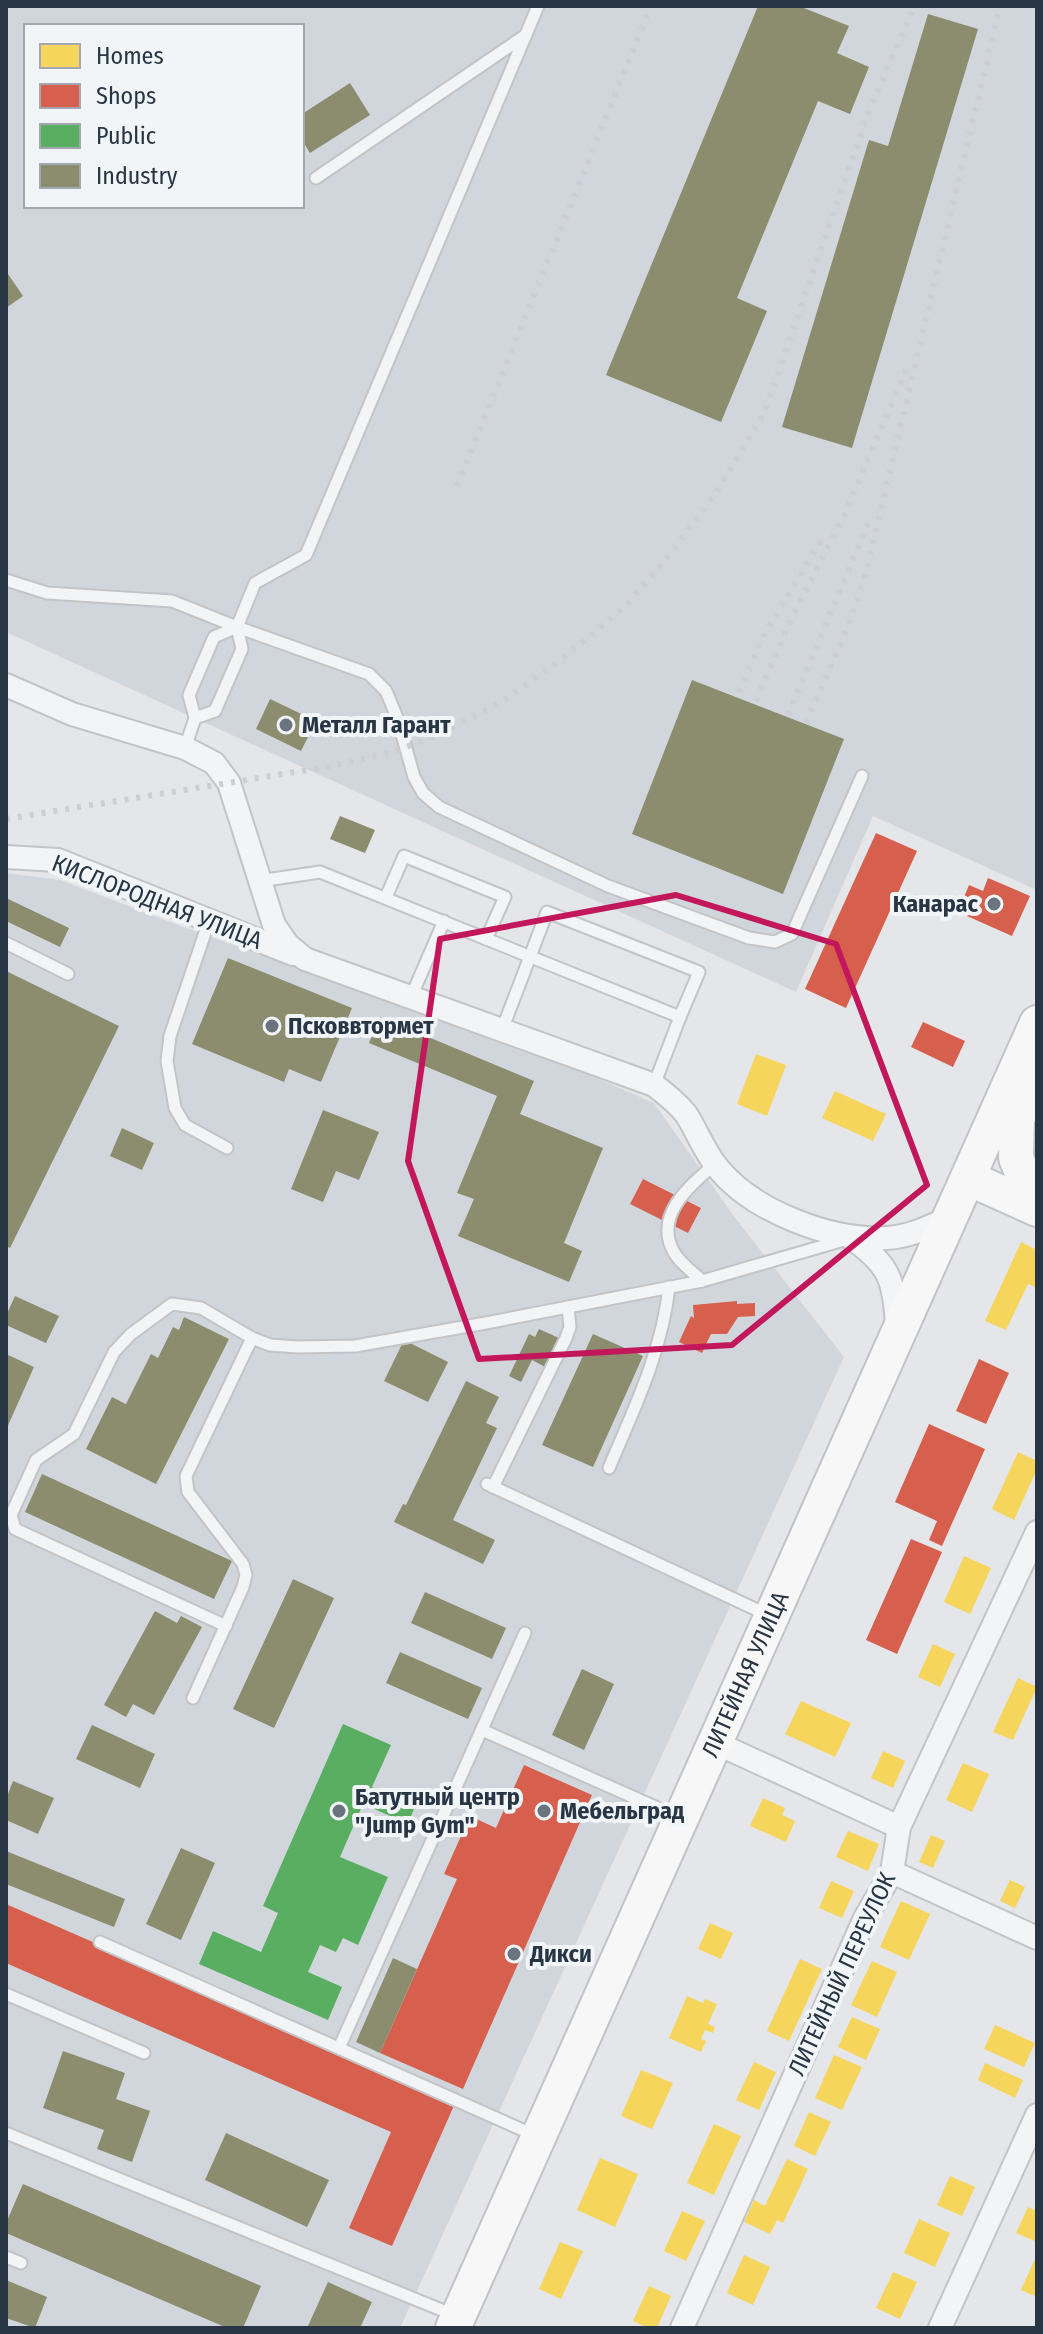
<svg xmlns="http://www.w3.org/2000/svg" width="1043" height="2334" font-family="'Fira Sans Condensed',sans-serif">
  <rect width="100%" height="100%" fill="#e4e6e9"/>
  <g fill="#d1d6dc" fill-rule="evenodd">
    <path d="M6,6H1037V890L873,816L796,992L6,632ZM26,26H302V206H26Z"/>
    <polygon points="6,873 60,880 178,925 554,1060 654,1103 733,1215 844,1357 400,2328 6,2328"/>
  </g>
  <g fill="#f6d55c">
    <polygon points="756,1054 786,1065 767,1116 737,1104"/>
    <polygon points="835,1091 886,1114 873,1141 822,1118"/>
    <polygon points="1021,1242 1037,1250 1037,1288 1028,1284 1006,1330 985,1321"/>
    <polygon points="1018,1452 1037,1461 1037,1469 1014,1520 992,1509"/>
    <polygon points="964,1556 991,1568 970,1614 944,1602"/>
    <polygon points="933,1644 955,1654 940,1687 918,1677"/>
    <polygon points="1018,1678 1037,1687 1013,1740 993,1732"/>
    <polygon points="801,1701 851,1723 835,1757 785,1734"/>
    <polygon points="883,1751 905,1761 893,1788 871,1778"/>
    <polygon points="963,1763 989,1774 972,1812 946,1800"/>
    <polygon points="763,1798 785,1808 782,1815 795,1821 786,1842 750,1826"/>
    <polygon points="848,1831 879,1844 868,1871 836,1857"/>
    <polygon points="931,1835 945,1841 933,1868 919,1862"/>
    <polygon points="1010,1880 1025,1887 1015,1908 1000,1901"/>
    <polygon points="831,1881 854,1891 842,1918 819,1908"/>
    <polygon points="901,1901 930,1914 909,1960 880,1947"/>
    <polygon points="710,1923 733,1933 721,1959 698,1949"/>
    <polygon points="800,1959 822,1969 789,2041 767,2031"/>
    <polygon points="872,1961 897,1972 877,2017 851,2005"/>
    <polygon points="687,1996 703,2003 705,1999 717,2004 708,2024 715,2027 713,2033 705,2030 701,2039 706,2041 701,2052 669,2038"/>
    <polygon points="852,2017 880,2029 866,2060 838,2047"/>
    <polygon points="995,2025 1035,2043 1024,2067 984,2049"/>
    <polygon points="834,2055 862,2067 842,2110 815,2098"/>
    <polygon points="754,2062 776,2072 759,2110 736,2100"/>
    <polygon points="985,2063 1023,2080 1015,2098 978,2080"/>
    <polygon points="641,2070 673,2083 652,2129 621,2116"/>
    <polygon points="809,2112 831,2122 815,2156 794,2146"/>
    <polygon points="714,2124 741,2136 714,2195 687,2183"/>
    <polygon points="600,2158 638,2174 615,2227 577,2210"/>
    <polygon points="787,2159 808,2169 783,2223 777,2220 770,2234 744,2222 754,2200 765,2206"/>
    <polygon points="950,2176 975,2187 962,2216 937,2205"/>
    <polygon points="1028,2207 1037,2211 1037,2242 1016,2233"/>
    <polygon points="682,2211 705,2221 686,2261 664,2251"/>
    <polygon points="919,2219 950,2233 935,2267 904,2253"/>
    <polygon points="560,2242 583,2251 561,2299 539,2289"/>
    <polygon points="744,2255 770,2267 753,2305 727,2293"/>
    <polygon points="1034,2261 1037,2262 1037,2297 1021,2290"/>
    <polygon points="893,2272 917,2282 900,2319 876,2308"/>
    <polygon points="649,2286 671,2296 657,2328 648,2328 633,2321"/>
  </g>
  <g fill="#d6604d">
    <polygon points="876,833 917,851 846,1008 805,989"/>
    <polygon points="988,878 1030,896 1012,936 958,912 969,885 983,891"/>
    <polygon points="923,1022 965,1041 953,1067 911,1047"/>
    <polygon points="643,1179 701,1208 688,1233 630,1204"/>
    <polygon points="737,1301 737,1304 755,1303 755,1316 738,1317 727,1334 711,1334 702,1353 679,1342 691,1316 694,1318 693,1305"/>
    <polygon points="979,1359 1009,1373 986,1424 956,1411"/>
    <polygon points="929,1424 985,1449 942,1546 929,1540 937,1521 895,1502"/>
    <polygon points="911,1539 942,1552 897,1654 866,1640"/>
    <polygon points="524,1765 592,1795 463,2089 380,2053 457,1879 444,1874 470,1816 496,1828"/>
    <polygon points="6,1904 456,2101 392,2246 349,2228 391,2132 6,1963"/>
  </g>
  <polygon fill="#5aae61" points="343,1724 391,1745 372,1787 415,1806 408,1824 363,1804 340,1857 388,1877 358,1945 343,1938 336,1952 320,1945 308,1972 342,1987 328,2020 199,1964 213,1931 261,1952 278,1913 263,1906"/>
  <g fill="#8c8c6e">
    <polygon points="758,6 799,6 849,26 837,53 869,67 850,114 818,101 737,298 767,311 721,422 606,375"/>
    <polygon points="928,14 978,29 852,448 782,427 869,140 888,146"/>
    <polygon points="350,83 370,115 310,153 302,140 302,114"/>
    <polygon points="6,271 23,296 6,308"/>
    <polygon points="692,680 844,739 783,894 632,834"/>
    <polygon points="270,699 316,721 301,751 256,729"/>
    <polygon points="340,816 375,830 365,853 330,839"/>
    <polygon points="6,898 69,928 60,947 6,921"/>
    <polygon points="228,958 352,1008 321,1082 289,1069 284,1082 192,1044"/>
    <polygon points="6,971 119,1026 10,1248 6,1246"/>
    <polygon points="380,1017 534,1081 520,1114 603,1148 564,1243 582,1251 569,1282 458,1236 474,1199 457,1193 497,1096 369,1043"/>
    <polygon points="323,1110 379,1132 359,1180 336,1171 323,1202 291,1189"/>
    <polygon points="122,1128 154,1143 142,1170 110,1156"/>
    <polygon points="15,1296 59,1316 46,1343 6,1325 6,1316"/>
    <polygon points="184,1317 229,1339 156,1484 86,1449 112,1397 126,1404 151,1354 158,1358 173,1327 179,1330"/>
    <polygon points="539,1329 561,1339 547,1368 532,1360 521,1382 509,1376 529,1334 535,1337"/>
    <polygon points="593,1334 643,1356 593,1467 542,1445"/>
    <polygon points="404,1340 448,1362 428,1402 384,1381"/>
    <polygon points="6,1354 34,1367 6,1430"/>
    <polygon points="466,1381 499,1397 486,1423 497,1428 453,1520 495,1540 483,1564 394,1522 403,1504 406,1505"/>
    <polygon points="42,1474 232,1561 214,1599 25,1512"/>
    <polygon points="293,1579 334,1598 274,1728 233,1709"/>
    <polygon points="425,1592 506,1628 492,1659 411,1623"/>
    <polygon points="155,1611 177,1623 181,1616 202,1627 154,1715 133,1704 126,1717 104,1705"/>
    <polygon points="400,1652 482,1688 468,1719 386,1683"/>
    <polygon points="582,1669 614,1684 584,1750 552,1735"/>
    <polygon points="92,1725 155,1754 140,1788 76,1759"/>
    <polygon points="13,1781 54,1798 38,1834 6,1820 6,1799"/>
    <polygon points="181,1848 215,1863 181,1940 146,1924"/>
    <polygon points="6,1851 125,1899 114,1927 6,1884"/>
    <polygon points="393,1958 417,1969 380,2053 356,2042"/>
    <polygon points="63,2051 125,2073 116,2099 150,2111 132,2162 97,2149 104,2130 43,2108"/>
    <polygon points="226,2133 329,2180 307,2227 205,2180"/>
    <polygon points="23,2184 261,2286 243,2328 227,2328 6,2233 6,2223"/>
    <polygon points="6,2280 47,2297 35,2328 6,2318"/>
    <polygon points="328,2282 372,2302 360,2328 307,2328"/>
  </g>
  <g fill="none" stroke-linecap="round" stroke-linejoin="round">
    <g stroke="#c2c4c7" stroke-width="15">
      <g id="service">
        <polyline points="316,178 526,35"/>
        <polyline points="6,580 47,593 172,601 237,627 369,674 386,691 398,720 414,777 423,793 439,807 608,886 749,938 775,942 792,934 862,776"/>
        <polyline points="195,718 215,711 242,649 237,627 255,583 306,555 538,6"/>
        <polyline points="185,748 195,718 189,695 214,637 237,627"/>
        <polyline points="259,881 320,872 680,1017 654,1085"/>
        <polyline points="386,897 404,856 505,897 486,939"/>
        <polyline points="209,921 170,1036 167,1061 175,1108 185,1125 227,1148"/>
        <polyline points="6,943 68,974"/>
        <polyline points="411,997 444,921"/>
        <polyline points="502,1030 547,912 699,972 680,1017"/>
        <path d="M715,1164C689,1186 652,1217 675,1254C681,1264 693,1272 702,1281L844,1240"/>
        <path d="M609,1468C634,1409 662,1352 669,1287"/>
        <polyline points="487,1484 768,1615"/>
        <polyline points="493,1487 566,1338 570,1327 568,1307"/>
        <polyline points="226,1626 15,1529 11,1515 36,1460 74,1434 114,1352 131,1334 172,1304 201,1308 252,1338 270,1345 298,1347 355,1346 486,1323 702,1281"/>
        <polyline points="193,1698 243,1587 246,1575 243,1564 188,1492 186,1476 252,1338"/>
        <polyline points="482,1730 678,1817"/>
        <polyline points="100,1942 534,2135"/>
        <polyline points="6,1994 144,2053"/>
        <polyline points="339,2048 525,1633"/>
        <polyline points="6,2133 454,2315"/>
        <polyline points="6,2257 21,2263"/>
      </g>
    </g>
    <g stroke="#c2c4c7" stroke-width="26">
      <g id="minor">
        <path d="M6,685L72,714L185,748L214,763L229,783L274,925L288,945L305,959L654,1085C666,1094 677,1103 686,1114C697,1131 704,1151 717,1167C752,1211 830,1241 886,1238C909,1237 929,1227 949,1218"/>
        <polyline points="6,857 58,860 293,954"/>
        <path d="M851,1238C890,1264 895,1282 897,1328"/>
        <polyline points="716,1743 899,1827"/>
        <polyline points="892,1872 1037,1938"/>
        <polyline points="682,2328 865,1918 892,1872 899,1827 1037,1532"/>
        <polyline points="940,2328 1037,2115"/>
      </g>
    </g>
    <g stroke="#c0c3c7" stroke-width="38">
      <g id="primary">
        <polyline points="1034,1086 1017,1118 1016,1158 1025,1179 1037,1191"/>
        <polyline points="968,1178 1037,1209"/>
        <path id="s1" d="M453,2328L1037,1023"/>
      </g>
    </g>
    <use href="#service" stroke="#f3f4f6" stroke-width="11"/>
    <use href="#minor" stroke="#f3f4f6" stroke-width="22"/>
    <use href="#primary" stroke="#f7f7f7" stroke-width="34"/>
    <g stroke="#ccced1" stroke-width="6" stroke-dasharray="4 8" stroke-linecap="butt">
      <polyline points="457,486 651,6"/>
      <polyline points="739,692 766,631 825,535"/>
      <polyline points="756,701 788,626 843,518 906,370"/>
      <polyline points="788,715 871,516"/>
      <polyline points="806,723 849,624 866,573 1000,6"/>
      <polyline points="6,819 332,766 389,753 431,738 493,707 529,683 577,647 624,607 662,564 713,498 765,411 865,122 891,59 915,6"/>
    </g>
  </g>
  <path fill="none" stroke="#c2185b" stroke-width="6" stroke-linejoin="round" d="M676,895L836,944L927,1185L732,1345L479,1359L408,1161L440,939Z"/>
  <g fill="#6a737e" stroke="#f1f5f8" stroke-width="3">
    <circle cx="286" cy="725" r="8"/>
    <circle cx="994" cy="904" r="8"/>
    <circle cx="272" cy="1026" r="8"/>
    <circle cx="339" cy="1811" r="8"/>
    <circle cx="544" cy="1811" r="8"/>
    <circle cx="514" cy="1954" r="8"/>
  </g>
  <g text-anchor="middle" stroke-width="8" stroke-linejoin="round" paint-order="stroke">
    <g font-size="24" font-weight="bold" fill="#283545" stroke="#f1f5f8" text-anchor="start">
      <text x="302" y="733">Металл Гарант</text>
      <text x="978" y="912" text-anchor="end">Канарас</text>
      <text x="288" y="1034">Псковвтормет</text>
      <text x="355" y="1805">Батутный центр<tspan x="355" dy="28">"Jump Gym"</tspan></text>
      <text x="560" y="1819">Мебельград</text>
      <text x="530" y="1962">Дикси</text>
    </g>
    <g font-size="24" fill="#283545" stroke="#f1f5f8">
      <text transform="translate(157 902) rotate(21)" y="8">КИСЛОРОДНАЯ УЛИЦА</text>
      <text dy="8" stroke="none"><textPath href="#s1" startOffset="716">ЛИТЕЙНАЯ УЛИЦА</textPath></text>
      <text transform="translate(842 1974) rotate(-65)" y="8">ЛИТЕЙНЫЙ ПЕРЕУЛОК</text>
    </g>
  </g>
  <rect width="1043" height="2334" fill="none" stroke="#283545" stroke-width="16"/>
  <rect x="24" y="24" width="280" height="184" fill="#f1f5f8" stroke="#a1a8b0" stroke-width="2"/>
  <rect x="40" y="44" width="40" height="24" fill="#f6d55c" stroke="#a1a8b0" stroke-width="2"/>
  <text x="96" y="64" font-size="24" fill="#283545">Homes</text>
  <rect x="40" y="84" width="40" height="24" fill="#d6604d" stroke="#a1a8b0" stroke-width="2"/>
  <text x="96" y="104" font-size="24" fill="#283545">Shops</text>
  <rect x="40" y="124" width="40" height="24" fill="#5aae61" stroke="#a1a8b0" stroke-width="2"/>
  <text x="96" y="144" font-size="24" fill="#283545">Public</text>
  <rect x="40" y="164" width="40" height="24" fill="#8c8c6e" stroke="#a1a8b0" stroke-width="2"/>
  <text x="96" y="184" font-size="24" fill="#283545">Industry</text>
</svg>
